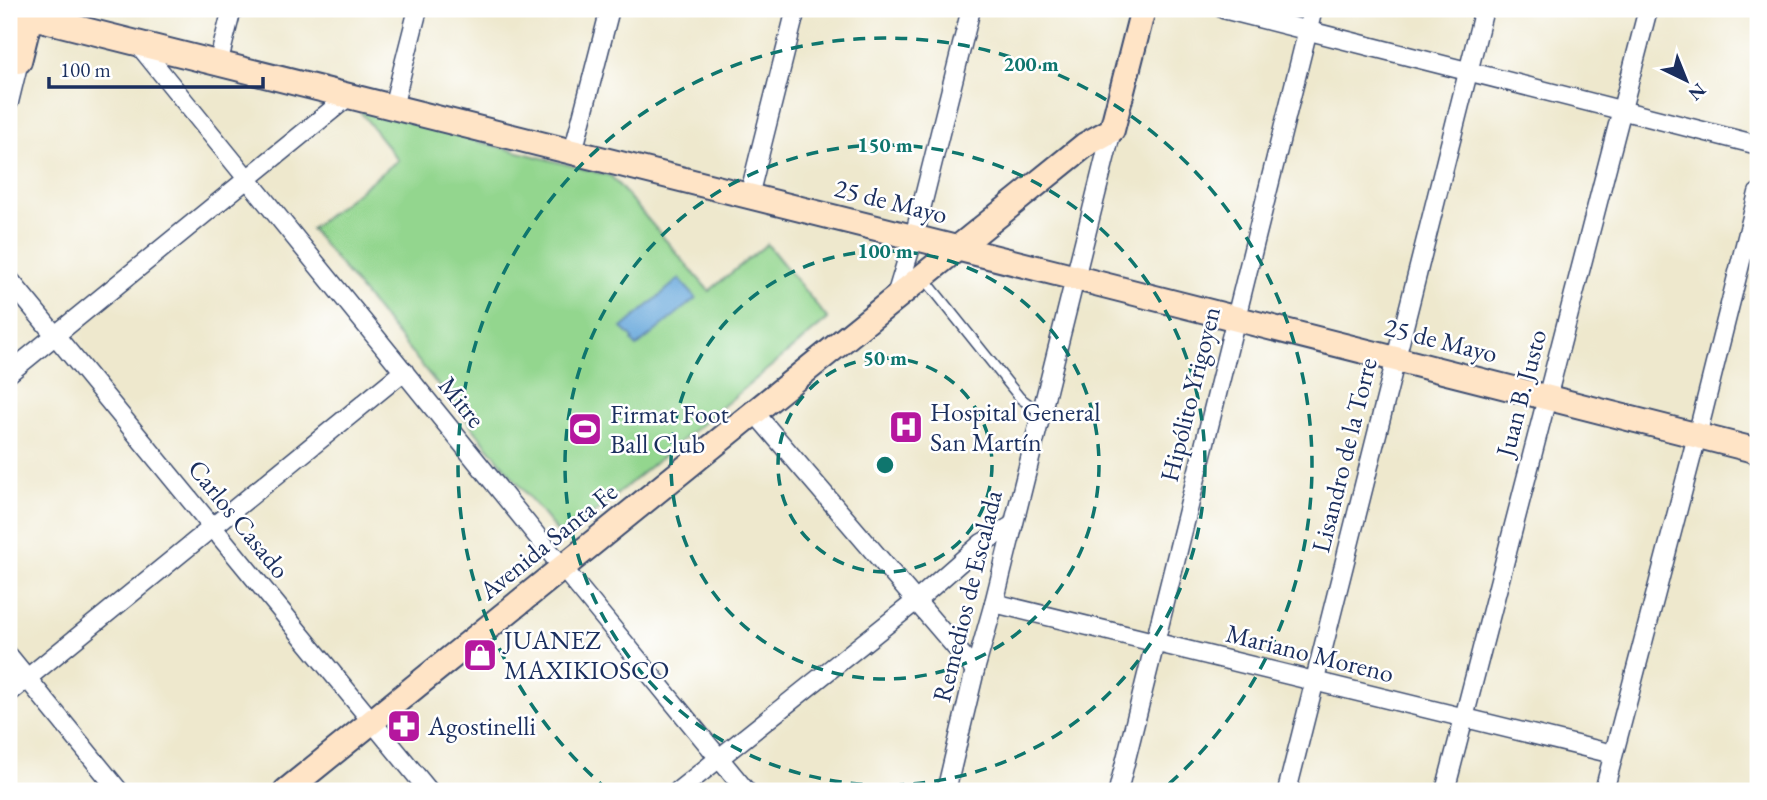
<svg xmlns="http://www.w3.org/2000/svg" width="1767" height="800" font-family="'EB Garamond',serif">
  <rect width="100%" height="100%" fill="#fff"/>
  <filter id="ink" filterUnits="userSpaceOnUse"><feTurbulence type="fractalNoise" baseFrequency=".0143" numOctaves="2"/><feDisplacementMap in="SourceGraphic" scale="14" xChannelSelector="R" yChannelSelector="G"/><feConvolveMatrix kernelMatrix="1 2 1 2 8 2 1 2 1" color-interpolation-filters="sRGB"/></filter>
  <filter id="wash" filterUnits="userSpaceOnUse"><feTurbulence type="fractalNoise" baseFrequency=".00686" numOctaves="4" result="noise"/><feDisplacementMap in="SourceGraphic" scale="28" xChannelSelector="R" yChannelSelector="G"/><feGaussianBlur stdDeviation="1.57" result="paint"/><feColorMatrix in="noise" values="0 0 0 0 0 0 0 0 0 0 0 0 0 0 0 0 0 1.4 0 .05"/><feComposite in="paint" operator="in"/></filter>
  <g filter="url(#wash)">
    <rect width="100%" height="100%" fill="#eee8cd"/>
    <g fill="#93d68e" stroke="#578276" stroke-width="2">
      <polygon points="1223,9 1313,9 1308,30"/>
      <polygon points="359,110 459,127 469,139 611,176 709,291 767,244 828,319 563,539 311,229 398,160"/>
    </g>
    <polygon fill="#68a8db" stroke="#426c9c" stroke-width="2" points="679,279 696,298 636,347 632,341 633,339 630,335 622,328"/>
  </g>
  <g filter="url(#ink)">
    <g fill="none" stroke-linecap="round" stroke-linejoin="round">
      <g stroke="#3b4b6f" stroke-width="12">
        <polyline id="lane" points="924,278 1020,398 1041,413"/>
      </g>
      <g stroke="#3b4b6f" stroke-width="21">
        <g id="street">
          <polyline points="1223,9 1758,145"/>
          <polyline points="138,44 563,568 746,791"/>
          <polyline points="218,64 232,9"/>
          <polyline points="9,102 19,61"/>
          <polyline points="393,107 418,9"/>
          <polyline points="573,152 610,9"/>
          <polyline points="749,196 796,9"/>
          <polyline points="9,279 429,791"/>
          <polyline points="895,299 914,237 971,9"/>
          <polyline points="9,373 349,96"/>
          <polyline points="754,412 975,670"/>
          <polyline points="994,603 1613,754"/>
          <polyline points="9,656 119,791"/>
          <polyline points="9,693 404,371"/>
          <polyline points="678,791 916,601 982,543 1013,525"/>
          <polyline points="946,791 975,670 994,603 1112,130"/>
          <polyline points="1118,791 1313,9"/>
          <polyline points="1287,791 1484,9"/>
          <polyline points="1445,791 1648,9"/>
          <polyline points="1604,791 1697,436 1758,193"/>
        </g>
      </g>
      <g stroke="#3b4b6f" stroke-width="28">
        <g id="secondary">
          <polyline points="9,11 1076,278 1758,451"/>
          <polyline points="19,61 32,9"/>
          <polyline points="286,791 1085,145 1112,130 1143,9"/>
        </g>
      </g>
      <use href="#lane" stroke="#fff" stroke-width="9"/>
      <use href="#street" stroke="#fff" stroke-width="18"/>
      <use href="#secondary" stroke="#ffe4c6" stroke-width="24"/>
    </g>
  </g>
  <g fill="none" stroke="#0f766e" stroke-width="3.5" stroke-dasharray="12 9">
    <circle cx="885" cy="465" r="107"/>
    <circle cx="885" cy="465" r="214"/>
    <circle cx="885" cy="465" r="320"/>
    <path d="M608 790A427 427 0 1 1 1162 790"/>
  </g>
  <defs>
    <g id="hospital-square" transform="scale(1.75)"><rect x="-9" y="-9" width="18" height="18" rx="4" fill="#b5179e" stroke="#fff"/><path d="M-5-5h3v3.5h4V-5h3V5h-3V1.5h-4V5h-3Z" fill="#fff"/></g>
    <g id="stadium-square" transform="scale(1.75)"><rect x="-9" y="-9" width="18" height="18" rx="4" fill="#b5179e" stroke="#fff"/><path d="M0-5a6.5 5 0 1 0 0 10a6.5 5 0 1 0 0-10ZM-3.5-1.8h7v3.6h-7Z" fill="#fff"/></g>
    <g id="shop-square" transform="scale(1.75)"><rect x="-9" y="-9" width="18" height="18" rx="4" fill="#b5179e" stroke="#fff"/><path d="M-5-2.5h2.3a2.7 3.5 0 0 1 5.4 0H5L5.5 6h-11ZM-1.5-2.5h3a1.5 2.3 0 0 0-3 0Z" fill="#fff"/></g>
    <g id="pharmacy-square" transform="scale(1.75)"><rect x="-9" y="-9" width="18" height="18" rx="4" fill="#b5179e" stroke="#fff"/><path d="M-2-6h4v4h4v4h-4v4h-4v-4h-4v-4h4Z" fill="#fff"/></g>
  </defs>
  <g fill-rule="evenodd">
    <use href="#hospital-square" x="906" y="427"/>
    <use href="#stadium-square" x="585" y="429"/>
    <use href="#shop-square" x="480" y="655"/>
    <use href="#pharmacy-square" x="404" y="726"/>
  </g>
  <g text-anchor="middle" stroke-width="5" stroke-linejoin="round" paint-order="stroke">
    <g font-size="26" fill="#1b2f5e" stroke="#fff">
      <text transform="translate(891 201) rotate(14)" y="9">25 de Mayo</text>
      <text transform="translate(1441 340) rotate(14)" y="9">25 de Mayo</text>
      <text transform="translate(1521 393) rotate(-75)" y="9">Juan B. Justo</text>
      <text transform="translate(1190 394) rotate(-76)" y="9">Hipólito Yrigoyen</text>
      <text transform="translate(462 402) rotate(51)" y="9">Mitre</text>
      <text transform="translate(1344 455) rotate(-76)" y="9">Lisandro de la Torre</text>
      <text transform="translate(239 519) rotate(51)" y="9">Carlos Casado</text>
      <text transform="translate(548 541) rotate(-39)" y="9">Avenida Santa Fe</text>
      <text transform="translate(967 596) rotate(-76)" y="9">Remedios de Escalada</text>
      <text transform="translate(1310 653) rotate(14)" y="9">Mariano Moreno</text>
    </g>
    <g font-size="26" fill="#1b2f5e" stroke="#fff" text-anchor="start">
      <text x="930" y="421">Hospital General<tspan x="930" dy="30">San Martín</tspan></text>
      <text x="610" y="423">Firmat Foot<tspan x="610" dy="30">Ball Club</tspan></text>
      <text x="504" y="649">JUANEZ<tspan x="504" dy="30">MAXIKIOSCO</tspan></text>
      <text x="428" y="735">Agostinelli</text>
    </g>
  </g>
  <circle cx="885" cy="465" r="10" fill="#0f766e" stroke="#fff" stroke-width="3.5"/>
  <g font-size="21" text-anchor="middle" font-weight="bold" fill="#0f766e" stroke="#fff" stroke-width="5" stroke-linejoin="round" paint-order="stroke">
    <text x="1031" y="71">200 m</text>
    <text x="885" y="152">150 m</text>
    <text x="885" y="258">100 m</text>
    <text x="885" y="365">50 m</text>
  </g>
  <rect width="1767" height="800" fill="none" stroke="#fff" stroke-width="35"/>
  <g transform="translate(1686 80) rotate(137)" stroke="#ffffff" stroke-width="5" paint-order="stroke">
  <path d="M0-5L12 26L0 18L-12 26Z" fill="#1b2f5e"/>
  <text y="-10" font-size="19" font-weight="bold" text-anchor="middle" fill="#1b2f5e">N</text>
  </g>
  <path d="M49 77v10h214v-10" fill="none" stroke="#1b2f5e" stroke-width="3.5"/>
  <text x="60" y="77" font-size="21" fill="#1b2f5e" stroke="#ffffff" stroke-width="5" paint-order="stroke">100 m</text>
</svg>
